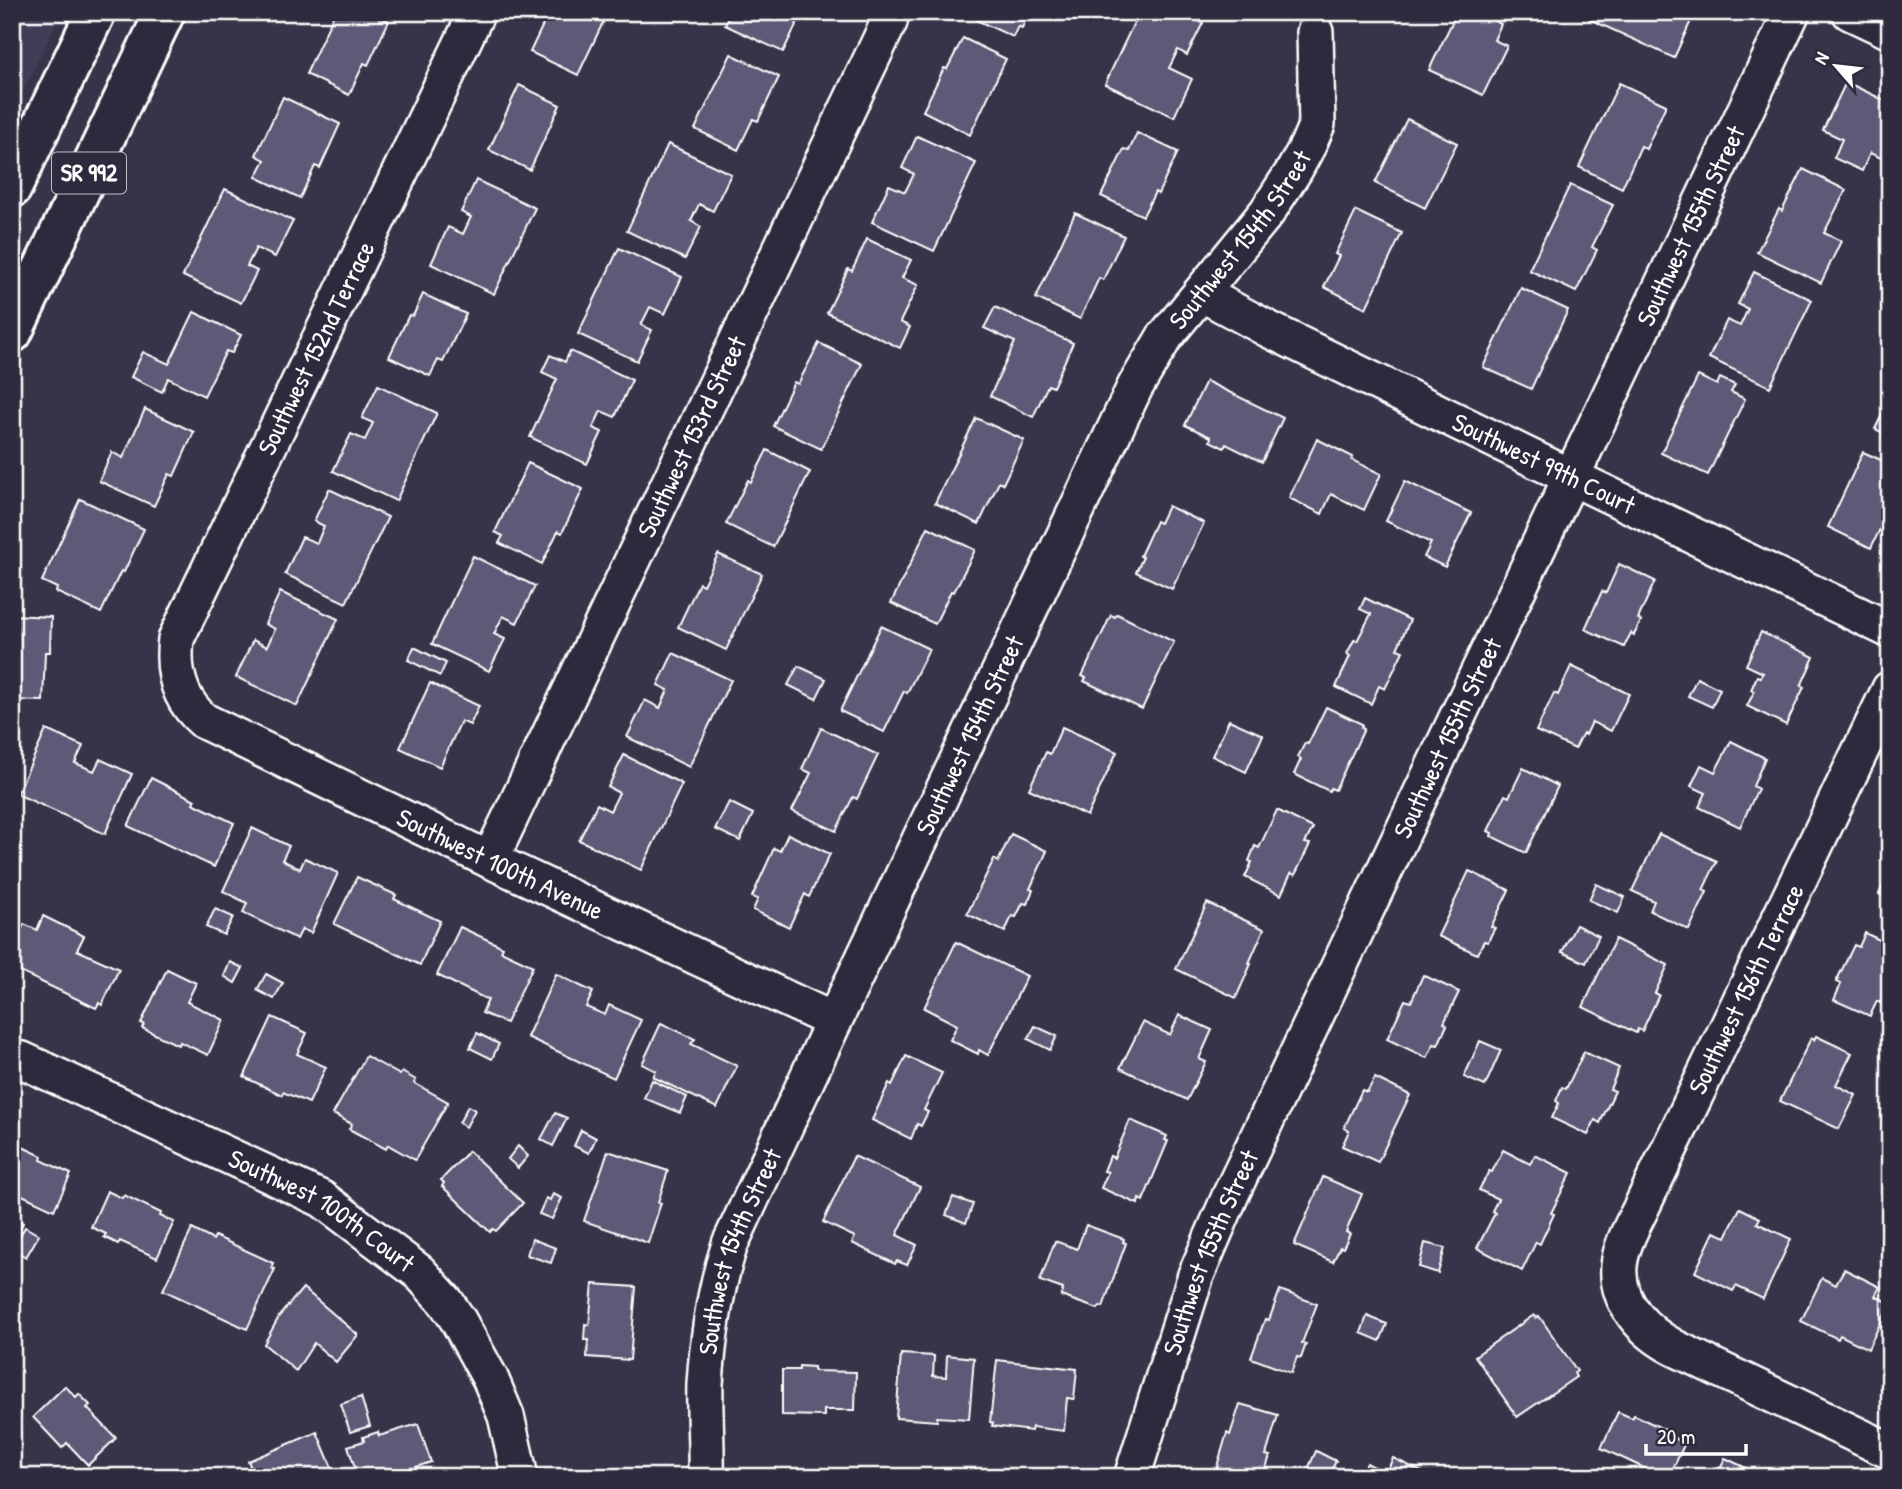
<svg xmlns="http://www.w3.org/2000/svg" width="1902" height="1489" font-family="'Patrick Hand',sans-serif">
  <rect width="100%" height="100%" fill="#383348"/>
  <filter id="ink" filterUnits="userSpaceOnUse"><feTurbulence type="fractalNoise" baseFrequency=".0143" numOctaves="2"/><feDisplacementMap in="SourceGraphic" scale="14" xChannelSelector="R" yChannelSelector="G"/><feConvolveMatrix kernelMatrix="1 2 1 2 8 2 1 2 1" color-interpolation-filters="sRGB"/></filter>
  <g filter="url(#ink)">
    <polygon fill="#433e56" points="12,12 61,12 12,115"/>
    <g fill="#5e5876" stroke="#fff" stroke-width="2">
      <polygon points="335,12 370,12 389,21 368,65 364,63 349,95 306,74"/>
      <polygon points="549,12 608,12 578,75 530,52"/>
      <polygon points="731,12 790,12 788,16 798,21 783,52 725,25"/>
      <polygon points="977,12 1029,12 1022,28 1018,26 1013,37 974,19"/>
      <polygon points="1139,12 1180,12 1203,23 1187,55 1178,50 1169,68 1192,79 1174,117 1105,84"/>
      <polygon points="1457,12 1477,12 1501,24 1494,40 1507,46 1483,95 1429,70"/>
      <polygon points="1592,12 1695,12 1674,58 1589,19"/>
      <polygon points="963,38 1006,59 970,135 923,111 944,68 947,69"/>
      <polygon points="731,54 779,77 758,121 753,119 738,150 695,129"/>
      <polygon points="1846,82 1890,103 1888,108 1890,109 1890,162 1870,153 1862,171 1834,158 1842,139 1823,130"/>
      <polygon points="1619,83 1666,105 1646,149 1641,146 1622,188 1579,167"/>
      <polygon points="519,85 560,105 530,170 489,150"/>
      <polygon points="283,97 340,124 320,168 315,166 300,198 256,177 265,160 256,155"/>
      <polygon points="1407,119 1457,143 1425,208 1375,183"/>
      <polygon points="1137,133 1178,152 1158,194 1155,192 1143,216 1101,196 1124,149 1129,151"/>
      <polygon points="917,136 976,163 934,251 872,222 889,185 905,192 914,174 902,168"/>
      <polygon points="668,144 731,174 713,211 699,204 691,221 701,227 685,259 627,231"/>
      <polygon points="1803,169 1846,190 1824,233 1841,241 1821,283 1757,252 1779,209 1782,211"/>
      <polygon points="476,180 535,208 494,294 431,264 448,227 463,234 471,217 461,212"/>
      <polygon points="1570,185 1613,205 1592,247 1597,250 1576,292 1529,270"/>
      <polygon points="225,189 293,221 275,257 256,248 247,266 257,271 241,303 183,276"/>
      <polygon points="1356,211 1402,233 1366,308 1324,287 1339,256 1335,254"/>
      <polygon points="1075,213 1124,236 1103,280 1099,278 1080,319 1036,298"/>
      <polygon points="867,239 911,260 902,278 918,285 900,322 910,327 900,348 827,313 848,269 852,271"/>
      <polygon points="619,248 682,277 665,314 650,307 641,325 652,330 637,361 578,334"/>
      <polygon points="1754,272 1812,300 1770,387 1709,358 1727,320 1740,326 1748,309 1738,304"/>
      <polygon points="1521,288 1568,310 1531,389 1483,367"/>
      <polygon points="423,294 466,314 443,362 438,360 430,376 389,357 409,315 413,316"/>
      <polygon points="995,307 1073,343 1053,387 1048,385 1033,417 990,396 1015,342 984,328"/>
      <polygon points="194,312 241,335 232,353 226,351 204,396 168,378 162,392 131,377 143,352 169,364"/>
      <polygon points="819,343 862,364 821,449 773,426 794,382 798,384"/>
      <polygon points="570,351 632,380 615,417 601,411 593,428 602,432 587,464 530,437 557,379 542,372 550,355 565,362"/>
      <polygon points="1698,376 1717,385 1720,378 1735,385 1731,392 1745,399 1708,475 1661,453"/>
      <polygon points="1206,381 1283,418 1262,462 1226,444 1224,448 1210,441 1211,437 1185,425"/>
      <polygon points="378,385 437,413 396,501 333,471 351,434 365,440 373,423 362,418"/>
      <polygon points="1890,398 1890,436 1875,429"/>
      <polygon points="145,409 194,432 174,476 169,474 154,506 99,481 112,452 123,458"/>
      <polygon points="976,418 1024,440 1003,484 999,482 979,524 935,503"/>
      <polygon points="1317,439 1353,457 1352,460 1381,474 1364,510 1331,494 1322,514 1289,498"/>
      <polygon points="767,450 810,472 773,547 726,524 748,480 751,482"/>
      <polygon points="1863,452 1890,464 1890,518 1886,516 1871,548 1828,527"/>
      <polygon points="528,463 583,489 562,533 558,531 542,564 499,543 503,536 495,532"/>
      <polygon points="1405,481 1471,513 1445,567 1424,557 1431,543 1386,521"/>
      <polygon points="329,489 388,517 346,603 285,574 302,537 317,543 324,526 314,521"/>
      <polygon points="80,499 144,529 124,572 121,571 101,613 56,592 57,588 42,581"/>
      <polygon points="1168,506 1204,523 1172,589 1136,572 1143,557 1140,556 1156,521 1160,523"/>
      <polygon points="928,527 975,550 954,592 951,591 935,624 891,603"/>
      <polygon points="718,554 762,574 726,650 678,627 699,583 703,585"/>
      <polygon points="473,556 535,586 517,623 503,616 494,634 505,639 489,671 432,644"/>
      <polygon points="1619,564 1655,581 1638,619 1641,621 1634,635 1631,633 1624,647 1585,629 1602,591 1606,593"/>
      <polygon points="280,592 338,619 297,706 236,677 253,640 267,647 275,629 265,624"/>
      <polygon points="1365,598 1410,620 1397,649 1403,651 1385,689 1379,686 1371,704 1336,687 1350,656 1347,654 1354,640 1357,641 1371,614 1360,609"/>
      <polygon points="1117,614 1174,642 1142,709 1084,681 1086,678 1082,676 1111,615 1115,617"/>
      <polygon points="12,615 51,617 50,652 45,652 43,701 12,700"/>
      <polygon points="881,626 929,649 907,693 904,691 884,732 840,711"/>
      <polygon points="1761,632 1814,657 1801,686 1804,687 1786,725 1747,706 1754,692 1751,690 1757,676 1760,677 1763,673 1746,665"/>
      <polygon points="414,647 446,663 440,676 408,660"/>
      <polygon points="673,653 731,680 689,767 627,737 645,700 660,708 668,690 658,685"/>
      <polygon points="798,666 826,679 816,699 788,685"/>
      <polygon points="1571,666 1629,694 1611,731 1592,722 1586,735 1583,733 1575,749 1536,731 1554,693 1558,695"/>
      <polygon points="1697,678 1720,689 1712,707 1688,696"/>
      <polygon points="430,683 479,706 470,725 461,721 440,767 400,748"/>
      <polygon points="1326,707 1362,724 1361,727 1364,729 1335,790 1331,788 1329,791 1294,774 1301,759 1298,757 1305,743 1308,744"/>
      <polygon points="1229,720 1263,735 1246,772 1212,756"/>
      <polygon points="1062,727 1117,752 1087,816 1029,789 1046,752 1050,754"/>
      <polygon points="821,728 878,755 857,799 853,797 836,831 792,811 811,773 802,769"/>
      <polygon points="46,730 83,746 75,763 94,771 100,759 132,774 105,834 17,794"/>
      <polygon points="1731,741 1765,758 1753,786 1758,789 1740,827 1699,807 1706,793 1691,786 1701,765 1715,772"/>
      <polygon points="624,755 682,784 641,870 579,840 597,804 610,811 619,793 608,787"/>
      <polygon points="1523,768 1558,786 1526,853 1491,836 1492,833 1488,831 1505,795 1509,797"/>
      <polygon points="151,778 195,800 193,803 234,823 214,867 128,826"/>
      <polygon points="729,802 753,814 740,841 715,829"/>
      <polygon points="1277,810 1313,828 1305,843 1310,844 1295,875 1291,873 1281,895 1245,877 1252,862 1249,861 1255,846 1259,848"/>
      <polygon points="252,828 289,846 282,860 300,869 305,858 338,873 311,933 302,929 297,939 243,913 247,903 223,891"/>
      <polygon points="788,834 830,854 809,897 805,894 789,927 753,910 758,899 752,897 774,848 780,851"/>
      <polygon points="1011,834 1047,851 1030,889 1033,890 1027,904 1023,903 1016,917 1012,916 1005,932 967,914 994,859 998,862"/>
      <polygon points="1659,834 1717,861 1703,890 1707,892 1689,930 1650,911 1654,901 1632,891"/>
      <polygon points="1469,871 1509,890 1491,927 1495,928 1491,935 1488,942 1484,941 1477,954 1438,936"/>
      <polygon points="1890,872 1890,899 1879,894"/>
      <polygon points="357,877 396,895 394,899 440,921 420,965 334,924"/>
      <polygon points="1596,884 1625,897 1618,913 1589,900"/>
      <polygon points="1207,903 1264,929 1249,963 1251,964 1236,998 1176,969"/>
      <polygon points="215,909 233,917 224,935 206,927"/>
      <polygon points="43,916 84,936 77,950 119,969 102,1005 99,1003 96,1008 12,968 12,948 24,924 37,930"/>
      <polygon points="1576,925 1599,936 1586,963 1562,952"/>
      <polygon points="460,927 503,947 501,951 533,966 506,1023 482,1013 488,1000 437,975"/>
      <polygon points="1865,933 1890,945 1890,974 1883,988 1887,990 1880,1003 1877,1001 1870,1016 1834,1000 1841,984 1836,982 1854,945 1859,947"/>
      <polygon points="1615,939 1668,965 1655,993 1659,995 1642,1031 1638,1029 1636,1033 1583,1007"/>
      <polygon points="956,942 1027,976 988,1055 979,1050 978,1054 950,1040 957,1025 924,1008"/>
      <polygon points="230,962 243,968 235,983 224,976"/>
      <polygon points="167,969 196,983 187,1002 224,1020 208,1055 180,1042 178,1045 142,1028 144,1024 141,1023"/>
      <polygon points="266,974 283,983 274,999 257,990"/>
      <polygon points="556,974 593,992 586,1007 605,1015 609,1005 641,1020 614,1078 527,1037"/>
      <polygon points="1423,975 1459,992 1444,1023 1447,1025 1438,1045 1434,1044 1427,1058 1387,1039 1405,1000 1411,1002"/>
      <polygon points="1179,1015 1212,1030 1199,1059 1206,1062 1187,1100 1120,1068 1143,1022 1170,1035"/>
      <polygon points="272,1017 307,1033 297,1054 326,1067 309,1103 283,1092 282,1095 244,1077"/>
      <polygon points="661,1023 695,1039 691,1044 737,1066 717,1108 653,1077 656,1071 642,1064"/>
      <polygon points="1035,1026 1057,1036 1050,1050 1028,1039"/>
      <polygon points="477,1033 499,1044 492,1059 470,1048"/>
      <polygon points="1816,1036 1852,1053 1836,1085 1856,1095 1839,1129 1780,1101 1811,1038 1814,1040"/>
      <polygon points="1480,1041 1501,1050 1485,1086 1464,1077"/>
      <polygon points="1584,1052 1619,1068 1610,1089 1615,1091 1600,1123 1595,1120 1588,1135 1552,1118 1559,1103 1556,1101 1562,1087 1566,1089"/>
      <polygon points="366,1056 400,1075 402,1072 416,1080 414,1083 448,1102 415,1160 388,1145 386,1149 349,1129 352,1124 333,1114"/>
      <polygon points="906,1056 942,1073 924,1110 928,1112 921,1126 917,1124 911,1139 872,1120 889,1083 892,1085"/>
      <polygon points="1375,1078 1410,1095 1378,1162 1342,1146 1349,1131 1344,1128 1362,1090 1367,1092"/>
      <polygon points="652,1080 687,1097 680,1113 644,1098"/>
      <polygon points="468,1106 475,1110 466,1127 459,1123"/>
      <polygon points="555,1113 567,1118 553,1146 541,1139"/>
      <polygon points="1130,1120 1167,1136 1165,1140 1168,1141 1143,1201 1139,1199 1138,1204 1101,1188 1108,1172 1104,1171 1110,1156 1114,1158"/>
      <polygon points="581,1130 596,1138 589,1153 574,1146"/>
      <polygon points="12,1142 42,1156 41,1160 71,1174 54,1210 16,1192 14,1196 12,1195"/>
      <polygon points="518,1146 528,1156 518,1168 508,1159"/>
      <polygon points="1503,1150 1530,1164 1535,1155 1571,1173 1551,1213 1554,1214 1540,1244 1536,1242 1522,1271 1477,1248 1495,1213 1492,1211 1498,1199 1479,1190 1489,1171 1492,1172"/>
      <polygon points="469,1151 523,1203 496,1231 493,1229 490,1232 442,1186 444,1183 441,1180"/>
      <polygon points="608,1151 668,1171 658,1202 661,1203 648,1243 584,1221"/>
      <polygon points="854,1156 920,1187 897,1235 917,1245 907,1265 897,1261 895,1264 852,1243 855,1237 823,1222"/>
      <polygon points="1323,1177 1362,1194 1346,1232 1350,1234 1343,1248 1340,1247 1333,1262 1294,1245"/>
      <polygon points="107,1191 122,1198 124,1195 161,1213 160,1216 174,1222 157,1258 120,1241 118,1244 104,1237 106,1234 91,1227"/>
      <polygon points="553,1194 562,1198 552,1219 539,1214 546,1198 550,1200"/>
      <polygon points="953,1197 973,1204 966,1223 946,1215"/>
      <polygon points="1740,1208 1760,1218 1757,1223 1791,1239 1763,1299 1736,1286 1733,1291 1695,1272 1714,1232 1726,1237"/>
      <polygon points="12,1217 23,1223 12,1243"/>
      <polygon points="1086,1225 1124,1239 1123,1242 1126,1243 1103,1307 1100,1306 1098,1309 1061,1296 1063,1289 1040,1281 1055,1241 1077,1249"/>
      <polygon points="25,1227 39,1235 26,1257 12,1249"/>
      <polygon points="192,1229 213,1240 215,1236 273,1263 271,1268 275,1269 247,1329 163,1290"/>
      <polygon points="532,1239 556,1248 551,1263 527,1255"/>
      <polygon points="1425,1243 1445,1248 1438,1273 1419,1267"/>
      <polygon points="1844,1269 1880,1287 1875,1296 1890,1303 1868,1349 1840,1335 1838,1339 1801,1321 1822,1278 1836,1285"/>
      <polygon points="593,1284 636,1287 630,1360 587,1357 588,1340 584,1340 585,1324 589,1325"/>
      <polygon points="303,1288 358,1335 336,1362 314,1343 296,1371 264,1344 280,1315"/>
      <polygon points="1280,1290 1317,1304 1302,1343 1306,1344 1301,1358 1297,1357 1291,1373 1251,1358 1265,1319 1269,1320"/>
      <polygon points="1534,1315 1535,1318 1539,1316 1577,1371 1574,1373 1576,1377 1517,1417 1475,1356"/>
      <polygon points="1367,1316 1387,1324 1380,1341 1361,1333"/>
      <polygon points="901,1354 934,1356 933,1376 946,1377 947,1355 974,1358 969,1419 937,1417 937,1421 896,1418"/>
      <polygon points="997,1360 1077,1369 1074,1399 1067,1398 1064,1431 1032,1427 1031,1431 992,1426 993,1423 990,1422"/>
      <polygon points="799,1366 814,1367 814,1371 856,1372 855,1410 824,1410 824,1416 782,1415 782,1370 799,1370"/>
      <polygon points="65,1386 76,1397 79,1394 90,1405 87,1408 116,1438 88,1465 67,1443 62,1448 33,1417"/>
      <polygon points="361,1397 370,1426 350,1432 341,1404"/>
      <polygon points="1240,1404 1278,1415 1266,1455 1270,1456 1264,1474 1261,1473 1259,1477 1228,1477 1215,1473 1227,1433 1230,1435"/>
      <polygon points="1618,1412 1632,1418 1634,1415 1672,1433 1670,1436 1685,1443 1669,1477 1663,1477 1601,1448"/>
      <polygon points="418,1424 431,1462 416,1467 418,1472 403,1477 358,1477 348,1446 364,1441 363,1437 378,1432 379,1436"/>
      <polygon points="317,1432 336,1477 255,1477 248,1461"/>
      <polygon points="1316,1451 1336,1461 1328,1477 1323,1477 1308,1469"/>
      <polygon points="1393,1458 1422,1472 1420,1477 1360,1477 1367,1463 1386,1473"/>
      <polygon points="1725,1458 1765,1477 1716,1477"/>
      <polygon points="202,1468 206,1477 181,1477"/>
    </g>
    <g fill="none" stroke-linecap="round" stroke-linejoin="round">
      <g stroke="#fff" stroke-width="40">
        <g id="minor">
          <path id="s1" d="M477,12L176,639C172,671 179,700 204,721L490,860L834,1021"/>
          <polyline points="1850,12 1890,31"/>
          <path id="s2" d="M1201,293L1268,329L1538,461L1890,630"/>
          <path d="M1890,689L1643,1204C1634,1223 1621,1244 1619,1266C1616,1303 1644,1332 1675,1348L1890,1451"/>
          <path id="s3" d="M490,860L889,22L891,12"/>
          <path id="s4" d="M12,1059L22,1060L322,1199L419,1272L446,1302L458,1320L490,1378L506,1416L520,1477"/>
          <path id="s5" d="M706,1477C707,1446 704,1415 705,1384C708,1337 715,1289 730,1244L834,1021L1135,387L1164,338L1267,212L1295,169L1308,145L1317,124L1315,32"/>
          <path id="s6" d="M1132,1477L1196,1275L1231,1194L1792,12"/>
        </g>
      </g>
      <g stroke="#fff" stroke-width="44">
        <g id="major">
          <polyline points="12,188 96,12"/>
          <polyline points="12,333 165,12"/>
        </g>
      </g>
      <use href="#minor" stroke="#2f2a3d" stroke-width="35"/>
      <use href="#major" stroke="#2f2a3d" stroke-width="38"/>
    </g>
  </g>
  <g text-anchor="middle" stroke-width="6" stroke-linejoin="round" paint-order="stroke">
    <rect fill="#2f2a3d" stroke="#c1bfc5" stroke-width="2" x="52" y="152.5" width="74" height="41" rx="5"/>
    <g font-size="24" font-weight="bold" fill="#fff">
      <text x="89" y="181">SR 992</text>
    </g>
    <g font-size="26" fill="#fff" stroke="#2f2a3d">
      <text dy="9" stroke="none"><textPath href="#s6" startOffset="1372">Southwest 155th Street</textPath></text>
      <text dy="9" stroke="none"><textPath href="#s5" startOffset="1365">Southwest 154th Street</textPath></text>
      <text transform="translate(316 348) rotate(-64)" y="9">Southwest 152nd Terrace</text>
      <text dy="9" stroke="none"><textPath href="#s3" startOffset="469">Southwest 153rd Street</textPath></text>
      <text dy="9" stroke="none"><textPath href="#s2" startOffset="383">Southwest 99th Court</textPath></text>
      <text dy="9" stroke="none"><textPath href="#s5" startOffset="798">Southwest 154th Street</textPath></text>
      <text dy="9" stroke="none"><textPath href="#s6" startOffset="805">Southwest 155th Street</textPath></text>
      <text dy="9" stroke="none"><textPath href="#s1" startOffset="1115">Southwest 100th Avenue</textPath></text>
      <text transform="translate(1746 989) rotate(-64)" y="9">Southwest 156th Terrace</text>
      <text dy="9" stroke="none"><textPath href="#s4" startOffset="346">Southwest 100th Court</textPath></text>
      <text dy="9" stroke="none"><textPath href="#s5" startOffset="231">Southwest 154th Street</textPath></text>
      <text dy="9" stroke="none"><textPath href="#s6" startOffset="238">Southwest 155th Street</textPath></text>
    </g>
  </g>
  <rect width="1902" height="1489" fill="none" stroke="#2f2a3d" stroke-width="42"/>
  <rect x="21" y="21" width="1860" height="1447" fill="none" stroke="#fff" stroke-width="2.5" filter="url(#ink)"/>
  <g transform="translate(1836 66) rotate(298)" stroke="#2f2a3d" stroke-width="5" paint-order="stroke">
  <path d="M0-5L12 26L0 18L-12 26Z" fill="#ffffff"/>
  <text y="-10" font-size="19" font-weight="bold" text-anchor="middle" fill="#ffffff">N</text>
  </g>
  <path d="M1646 1444v10h100v-10" fill="none" stroke="#ffffff" stroke-width="3.5"/>
  <text x="1657" y="1444" font-size="21" fill="#ffffff" stroke="#2f2a3d" stroke-width="5" paint-order="stroke">20 m</text>
</svg>
